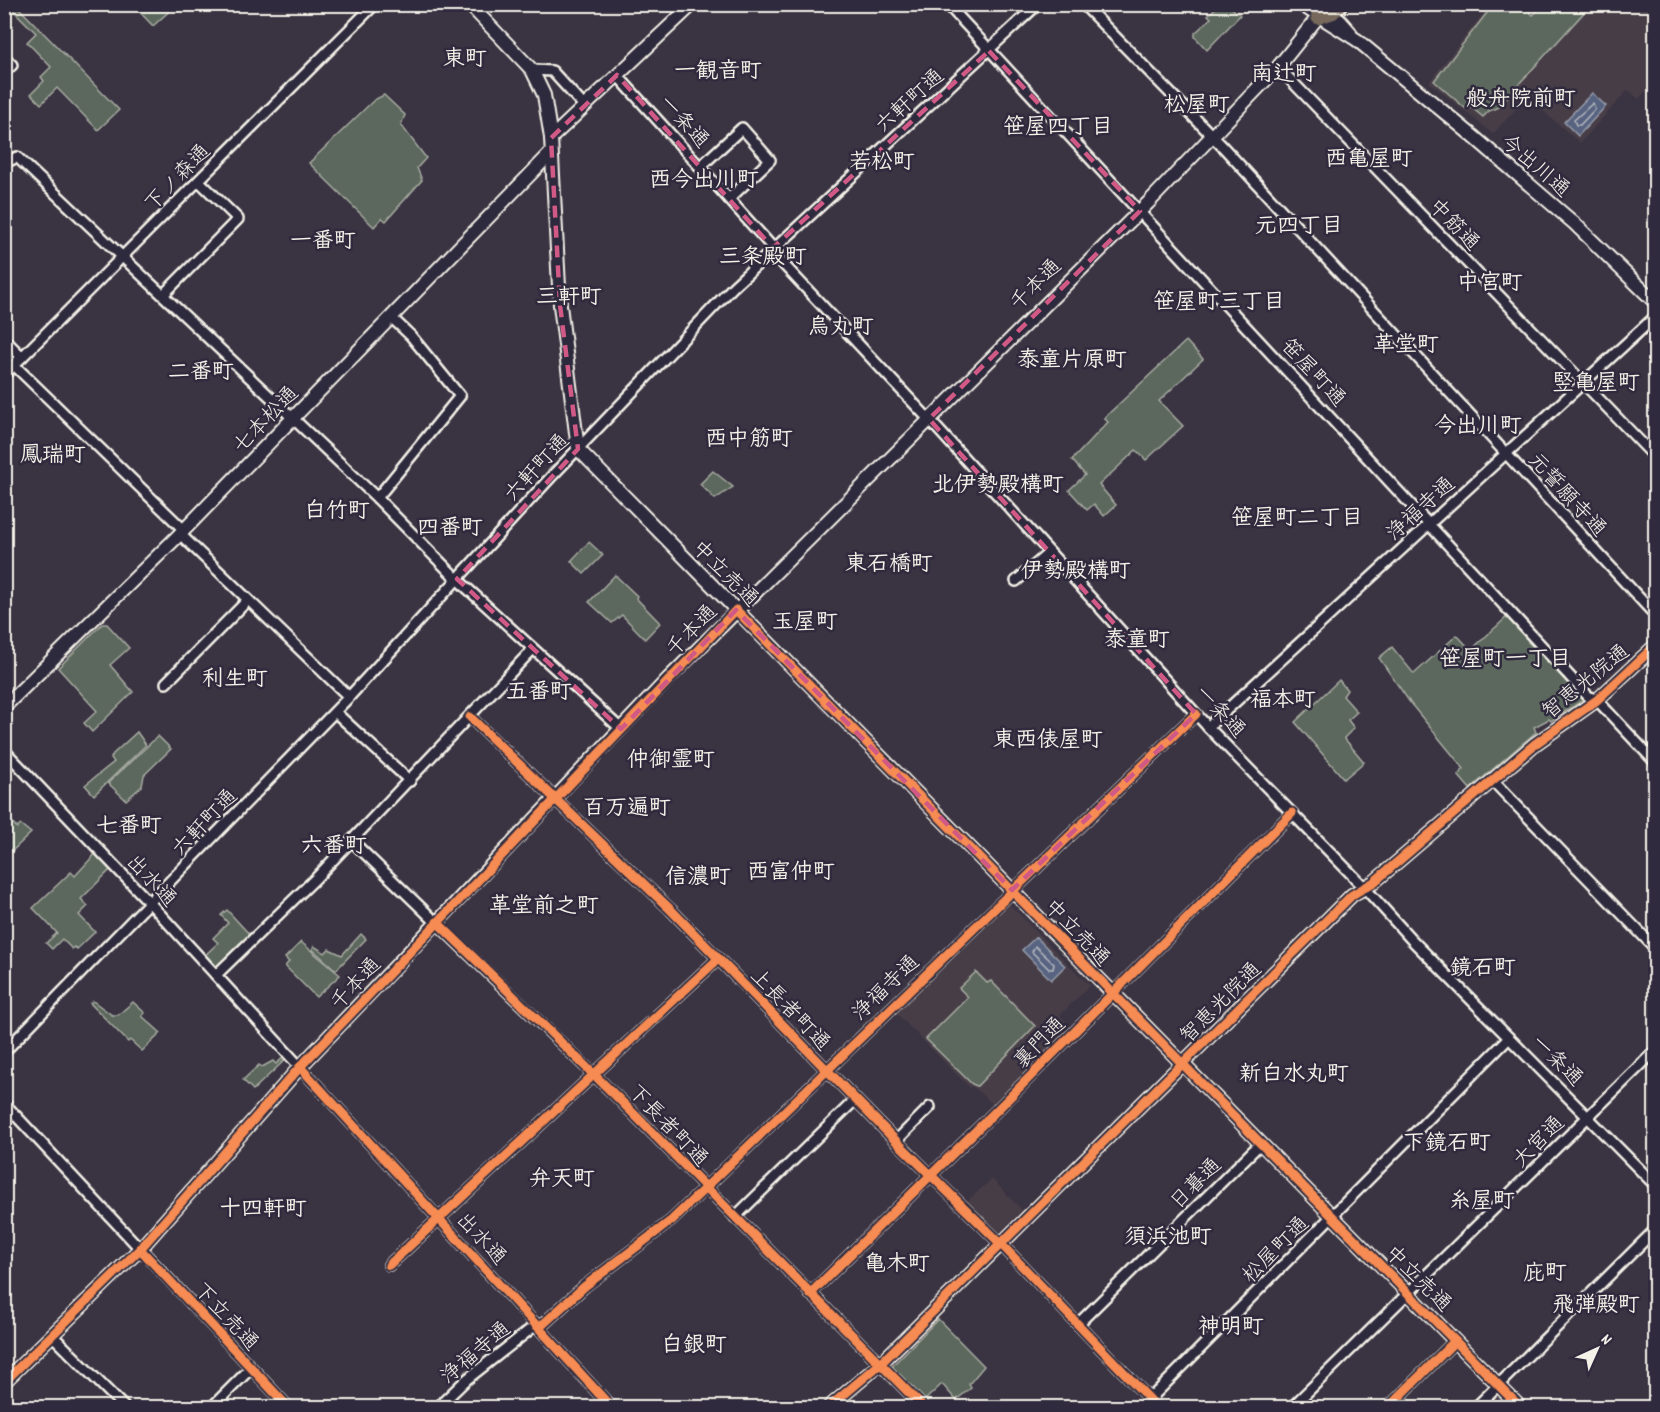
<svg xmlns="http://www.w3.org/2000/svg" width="1660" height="1412" font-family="Dekko,'Klee One',sans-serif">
  <rect width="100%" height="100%" fill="#3a3342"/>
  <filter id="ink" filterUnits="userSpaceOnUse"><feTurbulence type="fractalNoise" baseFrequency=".0167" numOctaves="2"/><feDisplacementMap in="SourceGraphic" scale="12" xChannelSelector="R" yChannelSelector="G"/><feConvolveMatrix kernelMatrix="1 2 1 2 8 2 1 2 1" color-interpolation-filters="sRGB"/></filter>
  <g filter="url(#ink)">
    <g fill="#473e47">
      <polygon points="1620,4 1652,4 1655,7 1655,81 1639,99 1628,90 1580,143 1527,97 1493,134 1429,82 1490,5"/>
      <polygon points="1007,902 1090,986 1060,1015 1073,1029 994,1105 972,1086 970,1088 892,1009 1001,904"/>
      <polygon points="992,1179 1022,1210 999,1233 993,1232 965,1203"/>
    </g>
    <g fill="#5c685d" stroke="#a8aca2" stroke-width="1.5">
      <polygon points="8,5 16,5 119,110 98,130 57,88 41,104 31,94 44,81 41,77 51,67 27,42 36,33"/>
      <polygon points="133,5 176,5 153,26"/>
      <polygon points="1219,5 1228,5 1240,15 1207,50 1195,37 1195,33 1211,18 1208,15"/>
      <polygon points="1493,5 1522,5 1533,15 1544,5 1584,5 1588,8 1497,108 1489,111 1483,117 1472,108 1465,108 1434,81"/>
      <polygon points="384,95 405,115 401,125 426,158 417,168 422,180 386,221 382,218 374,227 309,163 374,100"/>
      <polygon points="1186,341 1203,359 1159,401 1183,426 1146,460 1136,450 1099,485 1116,505 1104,516 1094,504 1087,510 1069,490 1085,475 1072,460 1108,422 1104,418"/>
      <polygon points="713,471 733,487 715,499 700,484"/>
      <polygon points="589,542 603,555 584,574 571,561"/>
      <polygon points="615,575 637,596 636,598 660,623 645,639 622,615 612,623 589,602"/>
      <polygon points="1509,615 1531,639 1528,642 1543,657 1546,655 1583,696 1583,700 1551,721 1549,719 1534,727 1536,732 1470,789 1458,775 1464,769 1411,704 1379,658 1392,647 1414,674 1457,635 1471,650"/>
      <polygon points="102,624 107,624 129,648 110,665 133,692 92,732 84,723 97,711 58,668"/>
      <polygon points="1339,680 1347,690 1343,696 1357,712 1348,720 1354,728 1344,738 1364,762 1344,779 1295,722"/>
      <polygon points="137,732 146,745 94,795 85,785 114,762 111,758 113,754"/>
      <polygon points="158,736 171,749 144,775 142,786 126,800 108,783"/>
      <polygon points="8,817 17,828 21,825 31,833 10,853 5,847 5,820"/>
      <polygon points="95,854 111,869 81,899 88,906 79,915 95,932 77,949 74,947 72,949 62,939 52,949 46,943 57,933 33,908 71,872 75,876"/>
      <polygon points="227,910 250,935 216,968 204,956 218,943 213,938 228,923 221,915"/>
      <polygon points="361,934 366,939 336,970 312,949 314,946 325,953 329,949 342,955"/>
      <polygon points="301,942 340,975 316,997 285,966 289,962 285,958"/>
      <polygon points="976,972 987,983 991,981 1035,1026 977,1086 972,1084 926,1039 968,997 959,988"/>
      <polygon points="93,1001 112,1015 118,1015 133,1002 145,1013 142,1016 161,1033 142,1051 130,1040 128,1042 90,1003"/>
      <polygon points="286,1055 288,1057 253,1090 243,1080 259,1065 262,1067 273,1061 276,1064"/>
      <polygon points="938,1319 984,1366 969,1384 971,1388 956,1400 942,1384 924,1401 893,1371 893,1365"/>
    </g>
    <g fill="#586481" stroke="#969caa" stroke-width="1.5">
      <polygon points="1592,93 1606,106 1578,136 1564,122"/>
      <polygon points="1036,937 1065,966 1051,980 1022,950"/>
    </g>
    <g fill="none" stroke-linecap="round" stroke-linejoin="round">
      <g stroke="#b6b9bf" stroke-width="1.5">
        <polygon points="1593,103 1595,109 1580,125 1576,125 1574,120"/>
        <polygon points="1035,946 1054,964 1053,969 1049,969 1032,952"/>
      </g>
      <g stroke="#f4f1e8" stroke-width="14">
        <g id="street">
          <polyline points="947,4 1588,696 1597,700 1656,763"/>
          <polyline points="1083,4 1223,147 1656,616"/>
          <polyline points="4,57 12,65 4,72"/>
          <polyline points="1278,67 1656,458"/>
          <polyline points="532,70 552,71 584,106"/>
          <polyline points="617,75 773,248"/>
          <polyline points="4,154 11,160 17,157 377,498 457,579 621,729"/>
          <polyline points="700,167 742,128 770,160 729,199"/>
          <polyline points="770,250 936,427 1208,727 1364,887 1411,939 1656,1186"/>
          <polyline points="163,295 238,219 199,181"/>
          <polyline points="4,339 22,357"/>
          <polyline points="14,365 184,530"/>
          <polyline points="4,375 375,4"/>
          <polyline points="377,498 460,396 411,336 392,318"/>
          <polyline points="180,534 349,697"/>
          <polyline points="1016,581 1049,553"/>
          <polyline points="166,683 248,600"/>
          <polyline points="335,712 410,781"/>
          <polyline points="470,717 671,910 896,1141 1000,1243 1158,1408"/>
          <polyline points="1208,727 1656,316"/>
          <polyline points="4,750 149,902 612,1408"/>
          <polyline points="1493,781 1656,949"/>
          <polyline points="352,841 618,1098 924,1408"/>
          <polyline points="216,975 316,878 532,650"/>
          <polyline points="4,1052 349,697 551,477 733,287 1038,4"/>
          <polyline points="4,1103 289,1408"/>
          <polyline points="896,1141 930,1107"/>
          <polyline points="735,1217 855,1100"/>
          <polyline points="389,1265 718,959"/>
          <polyline points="810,1294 996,1111 1292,813"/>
          <polyline points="1078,1324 1261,1143"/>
          <polyline points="540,1327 585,1286 672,1220 1196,714"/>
          <polyline points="53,1336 125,1408"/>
          <polyline points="211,1408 251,1368"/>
          <polyline points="437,1408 466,1380 537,1324"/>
          <polyline points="1141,1408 1509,1038"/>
          <polyline points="1291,1408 1656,1050"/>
          <polyline points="1388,1408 1455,1341"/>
          <polyline points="1475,1408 1656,1229"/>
        </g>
      </g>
      <g stroke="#f4f1e8" stroke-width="16">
        <g id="secondary">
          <polyline points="469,4 532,70 544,95 551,138 560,305 578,449 1521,1408"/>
          <polyline points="1300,4 1357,40 1474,137 1575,224 1656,303"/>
          <polyline points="1325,4 1350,32"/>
          <polyline points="551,138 693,4"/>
          <polyline points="4,707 184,530 550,154"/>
          <polyline points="4,1382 140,1249 300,1067 668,679 1148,203 1278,67 1318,17"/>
          <polyline points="828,1408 880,1364 1352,895 1374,882 1535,744 1597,700 1656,645"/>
        </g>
      </g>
      <g stroke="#f4f1e8" stroke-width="18">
        <polyline id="primary" points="1320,4 1318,17 1333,12 1340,4"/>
      </g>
      <use href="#street" stroke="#2f2a3d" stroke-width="9"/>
      <use href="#secondary" stroke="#2f2a3d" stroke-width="12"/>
      <use href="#primary" stroke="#76695c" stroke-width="14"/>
      <g stroke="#2f2a3d" stroke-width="13">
        <g id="cycleway">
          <polyline points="470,717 671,910 896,1141 1000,1243 1158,1408"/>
          <polyline points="437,922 618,1098 924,1408"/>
          <polyline points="300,1067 612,1408"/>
          <polyline points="140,1249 289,1408"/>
          <polyline points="389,1265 718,959"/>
          <polyline points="810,1294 996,1111 1292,813"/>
          <polyline points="540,1327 585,1286 672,1220 1196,714"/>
          <polyline points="4,1382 140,1249 300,1067 736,610 1521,1408"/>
          <polyline points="828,1408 880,1364 1352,895 1374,882 1535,744 1597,700 1656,645"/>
          <polyline points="1388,1408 1455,1341"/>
        </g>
      </g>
      <use href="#cycleway" stroke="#f68b52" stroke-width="9"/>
    </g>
  </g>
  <path fill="none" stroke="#d15985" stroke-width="4.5" stroke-dasharray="12 8" stroke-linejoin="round" d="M989,51L1140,211L929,419L1196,714L1012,890L736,610L621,729L457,579L578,449L560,305L551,138L617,75L773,248Z"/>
  <g text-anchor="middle" stroke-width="5" stroke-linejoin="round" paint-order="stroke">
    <g font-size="21" fill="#f4f1e8" stroke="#2f2a3d">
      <text transform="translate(909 100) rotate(-42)" y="7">六軒町通</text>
      <text transform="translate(685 121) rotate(48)" y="7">一条通</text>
      <text transform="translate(1536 165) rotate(41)" y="7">今出川通</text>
      <text transform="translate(177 177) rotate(-46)" y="7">下ノ森通</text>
      <text transform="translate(1455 224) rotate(46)" y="7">中筋通</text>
      <text transform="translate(1035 284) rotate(-45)" y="7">千本通</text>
      <text transform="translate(1314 372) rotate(47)" y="7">笹屋町通</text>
      <text transform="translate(265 419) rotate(-46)" y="7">七本松通</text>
      <text transform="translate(536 467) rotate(-47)" y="7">六軒町通</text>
      <text transform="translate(1568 494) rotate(48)" y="7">元誓願寺通</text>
      <text transform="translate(1420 508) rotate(-42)" y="7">浄福寺通</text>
      <text transform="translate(726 573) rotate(45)" y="7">中立売通</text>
      <text transform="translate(691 630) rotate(-46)" y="7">千本通</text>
      <text transform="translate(1585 681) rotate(-39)" y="7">智恵光院通</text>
      <text transform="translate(1221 711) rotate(47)" y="7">一条通</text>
      <text transform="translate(204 822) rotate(-46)" y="7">六軒町通</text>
      <text transform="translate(152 880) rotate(47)" y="7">出水通</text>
      <text transform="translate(1078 932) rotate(46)" y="7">中立売通</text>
      <text transform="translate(355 983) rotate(-47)" y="7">千本通</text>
      <text transform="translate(885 987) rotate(-44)" y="7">浄福寺通</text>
      <text transform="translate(1220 1002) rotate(-45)" y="7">智恵光院通</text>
      <text transform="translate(791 1009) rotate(46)" y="7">上長者町通</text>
      <text transform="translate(1039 1042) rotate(-45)" y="7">裏門通</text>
      <text transform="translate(1558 1060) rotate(45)" y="7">一条通</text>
      <text transform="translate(669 1125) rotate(46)" y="7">下長者町通</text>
      <text transform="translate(1538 1141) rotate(-45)" y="7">大宮通</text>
      <text transform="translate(1195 1183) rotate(-45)" y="7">日暮通</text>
      <text transform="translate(482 1238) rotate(47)" y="7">出水通</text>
      <text transform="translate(1275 1249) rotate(-45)" y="7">松屋町通</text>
      <text transform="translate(1419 1278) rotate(45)" y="7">中立売通</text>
      <text transform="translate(227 1316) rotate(47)" y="7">下立売通</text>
      <text transform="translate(475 1352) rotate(-40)" y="7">浄福寺通</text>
    </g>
    <g font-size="22" font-weight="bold" fill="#f4f1e8" stroke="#2f2a3d">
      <text x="465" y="65">東町</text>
      <text x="718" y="77">一観音町</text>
      <text x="1284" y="80">南辻町</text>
      <text x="1521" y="105">般舟院前町</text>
      <text x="1197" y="111">松屋町</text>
      <text x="1058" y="133">笹屋四丁目</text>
      <text x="1369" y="165">西亀屋町</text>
      <text x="882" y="168">若松町</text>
      <text x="704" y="186">西今出川町</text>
      <text x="1299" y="232">元四丁目</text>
      <text x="323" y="247">一番町</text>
      <text x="763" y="263">三条殿町</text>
      <text x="1490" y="289">中宮町</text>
      <text x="569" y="303">三軒町</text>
      <text x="1219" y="308">笹屋町三丁目</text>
      <text x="841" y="333">烏丸町</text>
      <text x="1406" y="351">革堂町</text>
      <text x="1072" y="366">泰童片原町</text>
      <text x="201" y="378">二番町</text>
      <text x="1596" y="389">竪亀屋町</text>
      <text x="1478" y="432">今出川町</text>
      <text x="749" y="445">西中筋町</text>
      <text x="53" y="461">鳳瑞町</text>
      <text x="998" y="491">北伊勢殿構町</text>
      <text x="337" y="517">白竹町</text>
      <text x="1297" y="524">笹屋町二丁目</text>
      <text x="450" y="534">四番町</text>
      <text x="889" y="570">東石橋町</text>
      <text x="1076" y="577">伊勢殿構町</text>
      <text x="805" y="628">玉屋町</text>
      <text x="1137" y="646">泰童町</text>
      <text x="1505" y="665">笹屋町一丁目</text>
      <text x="235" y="685">利生町</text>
      <text x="539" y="698">五番町</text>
      <text x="1283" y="706">福本町</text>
      <text x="1048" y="746">東西俵屋町</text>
      <text x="671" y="766">仲御霊町</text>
      <text x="627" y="814">百万遍町</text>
      <text x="129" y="832">七番町</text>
      <text x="334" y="852">六番町</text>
      <text x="791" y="878">西富仲町</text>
      <text x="698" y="883">信濃町</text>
      <text x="544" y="912">革堂前之町</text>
      <text x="1483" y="974">鏡石町</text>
      <text x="1294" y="1080">新白水丸町</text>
      <text x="1447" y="1149">下鏡石町</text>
      <text x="562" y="1185">弁天町</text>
      <text x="1482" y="1207">糸屋町</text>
      <text x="263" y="1215">十四軒町</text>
      <text x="1168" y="1243">須浜池町</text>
      <text x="897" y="1270">亀木町</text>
      <text x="1545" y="1279">庇町</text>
      <text x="1596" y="1311">飛弾殿町</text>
      <text x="1231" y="1333">神明町</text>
      <text x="694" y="1351">白銀町</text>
    </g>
  </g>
  <rect width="1660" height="1412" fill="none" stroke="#2f2a3d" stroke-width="24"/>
  <rect x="12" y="12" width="1636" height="1388" fill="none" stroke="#f4f1e8" stroke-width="2" filter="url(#ink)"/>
  <g transform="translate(1597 1349) rotate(45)" stroke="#2f2a3d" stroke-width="4.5" paint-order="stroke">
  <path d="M0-4.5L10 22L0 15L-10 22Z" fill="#f4f1e8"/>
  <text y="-9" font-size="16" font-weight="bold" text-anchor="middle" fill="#f4f1e8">N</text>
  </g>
</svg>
